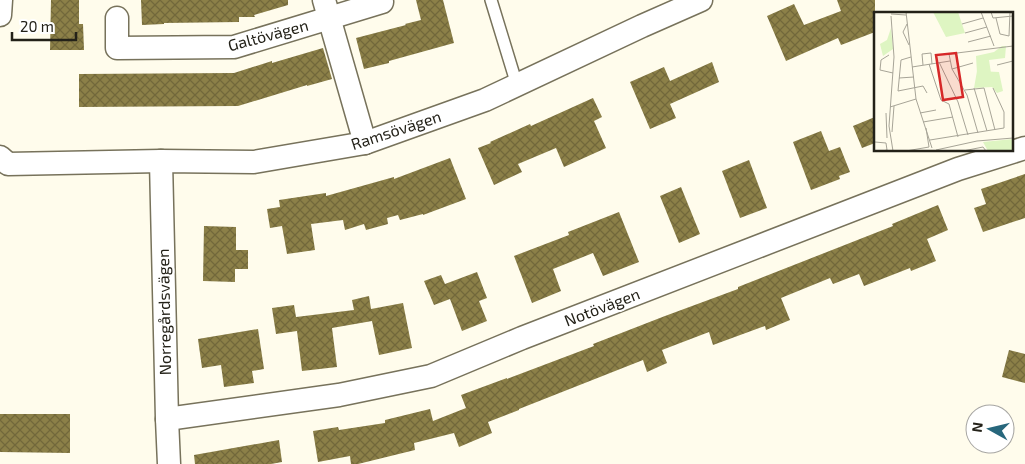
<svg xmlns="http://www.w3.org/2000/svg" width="1025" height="464" font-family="'Exo 2',sans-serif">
  <defs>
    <pattern id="building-cross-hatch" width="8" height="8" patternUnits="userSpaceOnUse" patternTransform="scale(1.25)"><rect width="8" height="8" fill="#8c8048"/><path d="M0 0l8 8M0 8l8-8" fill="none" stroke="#72683b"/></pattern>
  </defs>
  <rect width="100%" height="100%" fill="#fffcec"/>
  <g fill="url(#building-cross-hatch)">
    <polygon points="51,0 79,0 79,24 83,24 84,50 50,50"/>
    <polygon points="141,0 288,0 288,5 254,15 255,17 239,17 239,22 164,23 164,24 142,25"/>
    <polygon points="416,0 443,0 454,43 389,61 389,63 364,69 356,38 406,25 405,24 421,20"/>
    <polygon points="837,0 875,0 875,32 841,45 838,38 786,61 767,16 794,4 804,25 841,11"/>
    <polygon points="323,48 332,79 307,86 307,85 238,106 79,107 79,74 234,73 272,61 272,63"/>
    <polygon points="712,62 719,82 670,104 676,118 650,129 630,82 664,67 670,81"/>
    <polygon points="593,98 602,117 594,121 606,148 564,167 556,148 518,164 522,172 494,185 478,148 491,143 490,142 530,124 531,126"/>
    <polygon points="875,117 875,143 862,148 853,126"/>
    <polygon points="821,131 829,151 840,147 850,172 839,176 840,179 811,190 793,142"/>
    <polygon points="450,158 466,199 423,215 423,214 400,220 398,215 387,218 388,224 366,230 364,224 345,230 343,220 311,224 315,250 287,254 282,226 270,228 267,209 280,207 279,200 326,193 326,196 394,177 394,179"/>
    <polygon points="749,160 767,208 740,218 722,171"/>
    <polygon points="1025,174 1025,218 983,232 974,208 986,204 981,189"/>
    <polygon points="681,187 700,234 679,243 660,196"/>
    <polygon points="938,205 948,230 927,239 936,261 911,271 910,268 864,286 859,274 833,284 830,278 781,298 790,320 766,330 765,326 713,345 709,332 662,350 667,363 647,372 643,360 519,409 519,410 488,422 492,433 459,447 454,433 414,443 415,450 358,464 351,464 350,456 318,462 313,431 338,427 339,430 385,423 385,420 430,409 433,421 466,408 461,395 507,378 507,379 594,346 593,344 665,316 738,289 738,287 893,226 892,224"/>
    <polygon points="619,212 639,262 603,276 593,253 553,269 561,291 532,303 514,256 569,235 568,232"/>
    <polygon points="204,226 236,227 236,250 248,250 248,269 235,269 235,282 203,281"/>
    <polygon points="477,272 487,298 479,301 487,321 462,331 450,299 434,305 424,281 441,275 445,284"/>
    <polygon points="369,296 371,309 403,303 412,348 379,355 372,321 332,328 337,367 302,371 297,331 276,334 272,308 294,305 296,317 354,310 352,300"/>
    <polygon points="258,329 264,369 252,371 254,383 224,387 221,365 202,368 198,339"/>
    <polygon points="1009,350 1025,354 1025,383 1002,377"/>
    <polygon points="0,414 70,414 70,453 0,452"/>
    <polygon points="279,440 282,462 271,464 195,464 194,455"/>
  </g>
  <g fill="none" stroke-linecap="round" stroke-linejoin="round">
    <g stroke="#77725b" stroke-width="14">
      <polyline id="lane" points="491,0 517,85"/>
    </g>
    <g stroke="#77725b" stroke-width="25">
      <g id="street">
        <polyline points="324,0 365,143"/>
        <polyline points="0,15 1,0"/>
        <polyline points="117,18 117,48 234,47 382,2"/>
        <polyline points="0,157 8,164 161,161 254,162 365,143 485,100 642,26 701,0"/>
        <polyline points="161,161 167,419 169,464"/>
        <polyline points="167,419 339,395 431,376 522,338 958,169 1025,148"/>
      </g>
    </g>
    <use href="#lane" stroke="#fff" stroke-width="11"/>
    <use href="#street" stroke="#fff" stroke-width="22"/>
  </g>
  <g text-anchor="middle" stroke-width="4" stroke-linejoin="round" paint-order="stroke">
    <g font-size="16" fill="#232118" stroke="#fff">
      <text transform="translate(268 35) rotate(-15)" y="6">Galtövägen</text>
      <text transform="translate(396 130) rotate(-18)" y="6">Ramsövägen</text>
      <text transform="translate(602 307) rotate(-21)" y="6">Notövägen</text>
      <text transform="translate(164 312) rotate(-91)" y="6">Norregårdsvägen</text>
    </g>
  </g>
  <g transform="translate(874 12)">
    <rect width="139" height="139" fill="#fffcec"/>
    <path d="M59,0H84L91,21L72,25ZM103,59L125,60L129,79L123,81L118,75L100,76Z" fill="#def5c2"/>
    <path d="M17,16L19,37L9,44L6,32L13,28ZM128,34H132L131,46L115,48L117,61H103L102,44L120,40Z" fill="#def5c2"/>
    <path d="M139,127V139H114L109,130Z" fill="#def5c2"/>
    <path fill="none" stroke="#a7a497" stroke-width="1" d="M32,0L42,87L58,136M107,0L120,34M117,0L119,6L139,4M17,2L32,3M17,4L20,45L15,114L19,139M122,6L126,22L135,24L136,0M33,12L29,20L35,33M88,12L109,6M91,21L113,15M94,30L117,24M15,43L7,48L6,58L19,61M37,45L27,48L24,79L49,74L53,81M65,50L84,90L94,123M55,52L67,88L75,92L84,125M49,53L48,42L57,41L58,52M123,53L139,49M38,55L76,49M78,57L99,51M25,66L40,65M100,76L113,119M91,78L110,76L121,118M16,95L42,87M12,101L13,126M46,101L62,98M49,110L79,105M18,120L20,94M104,121L93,83L78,57L75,42L139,34M56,128L130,116V100L119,76M1,130L12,131L13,138L9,139M62,138L103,129L139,126M32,139L55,135L52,116M89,139L109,135L112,139"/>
    <path fill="#d62828" fill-opacity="0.15" stroke="#d62828" stroke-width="2.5" d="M82,41L89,85L69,88L62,43Z"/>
    <rect width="139" height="139" fill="none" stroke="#232118" stroke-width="2.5"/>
  </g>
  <g transform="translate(990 429) rotate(278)"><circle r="24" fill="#ffffff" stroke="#a7a6a3"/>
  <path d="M0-4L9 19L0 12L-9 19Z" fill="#27677c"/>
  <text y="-8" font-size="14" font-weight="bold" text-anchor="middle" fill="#232118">N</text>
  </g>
  <path d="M12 32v8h64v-8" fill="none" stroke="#232118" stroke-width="2.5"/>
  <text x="20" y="32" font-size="15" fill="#232118" stroke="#ffffff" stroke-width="4" paint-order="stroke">20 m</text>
</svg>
